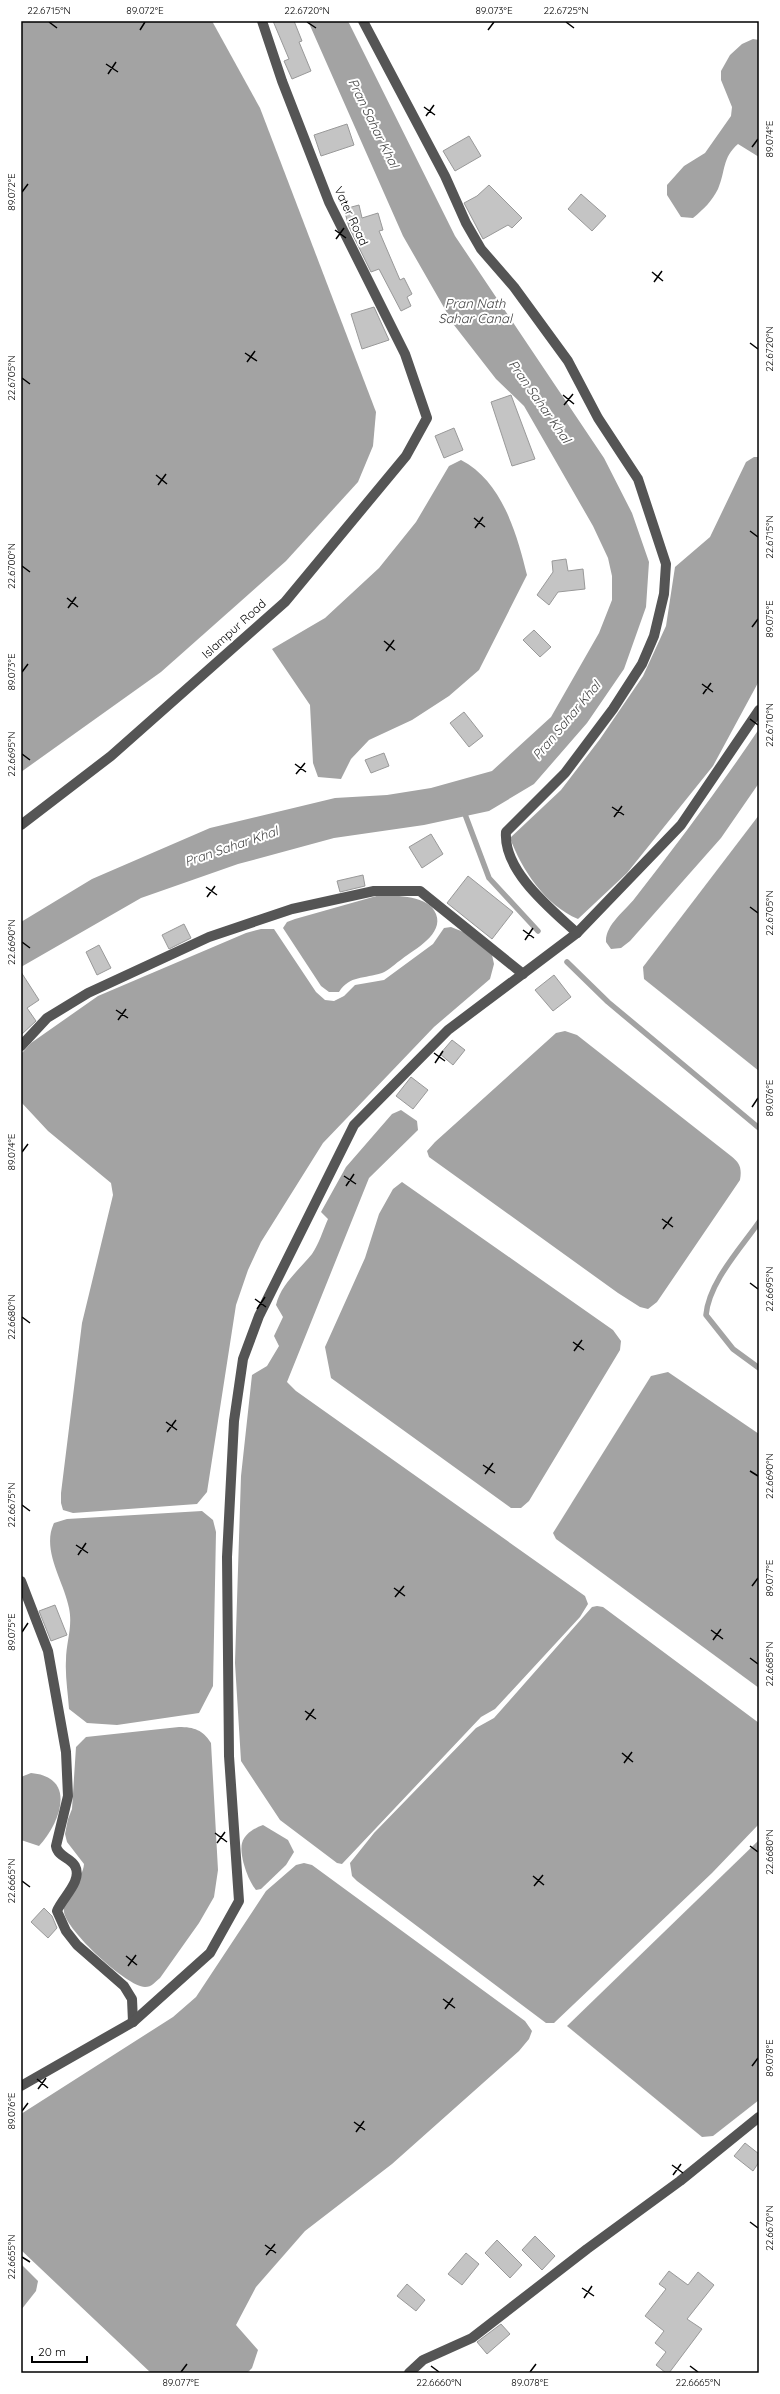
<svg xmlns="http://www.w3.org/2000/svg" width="780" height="2394" font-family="Quicksand,sans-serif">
  <rect width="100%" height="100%" fill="#fff"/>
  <g fill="#a3a3a3">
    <polygon points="21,21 212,21 260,108 376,412 373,446 358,482 286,561 161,672 21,772"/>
    <polygon points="308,21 348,21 455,236 604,458 632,513 649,562 646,607 624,669 587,723 534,784 489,811 424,825 334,838 238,864 141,898 21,967 21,922 92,879 210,828 335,798 387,795 431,788 492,771 551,717 599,633 612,600 612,576 608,558 593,526 524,406 496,379 454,325 403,236"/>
    <path d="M753,39L759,40V157L738,144C722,158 726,170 718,189C712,201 704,209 693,218L681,217L667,195V185L684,166L705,153L731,116L732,107L721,80V71L730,55L742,44Z"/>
    <path d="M754,457H759V681L713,766L627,873L578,919C545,905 522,870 510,838L561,790L600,739L643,676L666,626L675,567L710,537L746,462Z"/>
    <path d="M461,460C502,481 517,534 527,575L479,670L449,696L412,720L369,740L351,759L341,779L318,777L313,763L310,705L272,649L325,618L379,568L416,522L449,466Z"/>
    <path d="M759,729V783L721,838L630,941L621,948L611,949L606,942C605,925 625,911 635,898C678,843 720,787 759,729Z"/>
    <polygon points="759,815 759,1071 644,979 643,967"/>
    <path d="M380,895C397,896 429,895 436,914C444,934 415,949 402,959C396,963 388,971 382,973C364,979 350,975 339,992H329L321,986L283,928L287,922L295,919Z"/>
    <polygon points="451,927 466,933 492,955 494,964 490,979 434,1027 323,1143 261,1242 248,1270 236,1305 207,1492 197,1504 73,1513 63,1510 61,1503 61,1493 82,1323 113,1195 111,1183 48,1131 21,1102 21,1054 31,1043 98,996 246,933 261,929 274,929 316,992 325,1000 334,1001 344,996 355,985 384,980 433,944 444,928"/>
    <path d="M565,1031L577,1035L731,1156C740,1163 742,1168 740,1180L657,1302L648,1309L640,1307L618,1293L429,1157L427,1151L435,1142L556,1033Z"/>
    <path d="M401,1110L417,1121L418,1130L369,1178L287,1382L296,1391L585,1596L588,1604L580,1617L495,1709L481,1717L342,1864L337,1863L280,1820L241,1761L235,1663L241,1476L252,1375L267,1366L279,1346L274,1336L283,1317L276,1305C281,1284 299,1270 312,1254C319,1244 323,1230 328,1219L321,1212L346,1167L392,1114Z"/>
    <polygon points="402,1182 613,1330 621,1341 620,1350 529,1501 521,1508 511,1508 331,1378 325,1347 365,1258 379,1214 393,1189"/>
    <polygon points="668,1372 759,1434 759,1688 556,1539 553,1533 651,1376"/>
    <path d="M202,1511L213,1520L216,1532L213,1686L199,1713L117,1725L87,1723L69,1709C68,1693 65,1676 66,1660C66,1642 73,1627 69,1608C64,1581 41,1550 54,1523L67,1519Z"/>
    <polygon points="597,1606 603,1607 759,1723 759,1824 712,1873 554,2023 546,2023 357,1881 352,1876 350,1863 374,1833 476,1728 494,1718 592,1607"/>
    <path d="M179,1727C194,1727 203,1730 211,1743L218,1870L214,1897L199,1923L160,1978C155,1982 152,1987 145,1987C127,1987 66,1930 64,1912C62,1899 83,1880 84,1864L67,1842L65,1834L68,1819L72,1809L76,1747L86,1737Z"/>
    <path d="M31,1773C77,1777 61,1822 39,1846L21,1840V1777Z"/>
    <path d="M263,1825L288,1840L294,1852L286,1865L261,1889L256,1890C248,1881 239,1855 242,1843C245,1833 255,1828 263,1825Z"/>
    <polygon points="759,1840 759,2100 713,2136 702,2137 567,2026"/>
    <polygon points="304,1863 312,1865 499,2002 525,2021 532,2031 529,2039 519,2051 392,2164 305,2231 256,2287 236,2325 258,2350 252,2368 247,2373 151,2373 21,2250 21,2114 173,2017 196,1997 266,1891 296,1865"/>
    <polygon points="21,2264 38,2281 36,2291 21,2310"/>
  </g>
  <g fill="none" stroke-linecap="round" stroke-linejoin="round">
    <g stroke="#a3a3a3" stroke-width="5.5">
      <polyline points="463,809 489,878 538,931"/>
      <polyline points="567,962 608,1002 759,1128"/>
      <path d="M759,1222C741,1248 709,1282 706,1315L733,1349L759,1368"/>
    </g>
  </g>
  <g fill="#c4c4c4" stroke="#999">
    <polygon points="273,21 294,21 302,41 299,42 311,71 292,79 284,61 289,59"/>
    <polygon points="347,124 354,145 321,156 314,135"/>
    <polygon points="469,136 481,156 455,171 443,151"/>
    <polygon points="489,185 522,218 512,228 508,225 483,239 464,203 477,196"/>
    <polygon points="581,194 606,216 592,231 568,209"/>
    <polygon points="359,205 362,218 378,213 383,230 379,231 400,280 404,278 412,294 407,297 411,306 401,311 379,269 371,272 349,227 344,209"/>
    <polygon points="374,307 389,340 362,349 351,314"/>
    <polygon points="511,395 535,459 512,466 491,402"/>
    <polygon points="454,428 463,450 444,458 435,436"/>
    <polygon points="566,559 568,571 583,569 585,589 558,592 549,605 537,595 553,572 552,561"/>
    <polygon points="534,630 551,647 540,657 523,640"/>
    <polygon points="464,712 483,736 469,747 450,723"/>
    <polygon points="384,753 389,766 371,773 365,760"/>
    <polygon points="431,834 443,854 422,868 409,847"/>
    <polygon points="363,875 365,886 340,892 337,881"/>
    <polygon points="468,876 513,912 492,939 447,903"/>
    <polygon points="184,924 191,938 169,949 162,935"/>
    <polygon points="99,945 111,968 97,975 86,952"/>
    <polygon points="21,972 39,1000 27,1008 36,1021 21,1035"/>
    <polygon points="554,975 571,997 553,1011 535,990"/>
    <polygon points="452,1040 465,1050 453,1065 440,1054"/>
    <polygon points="411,1077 428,1090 413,1109 396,1096"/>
    <polygon points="55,1605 67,1635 51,1641 39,1611"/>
    <polygon points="44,1908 52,1916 57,1928 48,1938 31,1922"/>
    <polygon points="745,2143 759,2154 759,2162 753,2171 734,2156"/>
    <polygon points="535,2236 555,2256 542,2270 522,2250"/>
    <polygon points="497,2240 522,2265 510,2278 485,2253"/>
    <polygon points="466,2253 479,2264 462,2285 448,2274"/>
    <polygon points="669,2271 688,2285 698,2272 714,2285 687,2319 702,2329 669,2373 666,2373 656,2365 666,2352 655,2343 664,2331 645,2316 666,2289 659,2284"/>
    <polygon points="407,2284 425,2300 416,2311 397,2296"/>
    <polygon points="501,2324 510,2334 487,2354 477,2342"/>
  </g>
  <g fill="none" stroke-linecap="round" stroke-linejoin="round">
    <g stroke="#555" stroke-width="10">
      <path d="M363,21L445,176L466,223L481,249L514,287L568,361L598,418L638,479L666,564L664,594L654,636L642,664L613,709L565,773L506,832C503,871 551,909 577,933"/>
      <polyline points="21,825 111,756 285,602 406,456 427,418 405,354 329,202 282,81 262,21"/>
      <polyline points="21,1046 47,1018 88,993 209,937 292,909 374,891 420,891 523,974"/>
      <path d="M21,1581L48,1651L66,1752L68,1796L56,1846C58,1857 70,1857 75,1866C83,1881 62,1898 57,1911L66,1931L77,1945L124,1986L132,1999L133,2022"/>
      <polyline points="21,2086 133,2022 210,1953 239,1901 229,1756 227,1557 234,1421 243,1359 259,1316 354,1125 448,1030 577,933 681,825 759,710"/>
      <polyline points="409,2373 423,2360 472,2338 587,2249 680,2181 759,2117"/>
    </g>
  </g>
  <path fill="none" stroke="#000" stroke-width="1.5" d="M49,22L57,28M307,22L316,28M566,22L574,28M140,30L145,22M488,30L494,22M106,64L118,72M108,74L116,62M424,107L435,115M426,116L434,105M752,147L758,139M22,192L28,184M335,230L346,238M336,239L344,228M652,272L663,281M654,282L662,271M750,343L758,349M245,353L257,361M247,362L255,351M22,378L30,384M563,395L574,404M564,405L573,394M156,475L167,484M158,485L166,474M474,518L485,527M475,528L483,517M750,531L758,537M22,566L30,572M67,598L78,607M68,608L76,597M752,627L758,619M384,641L395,650M386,651L394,640M22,672L28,664M702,684L713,692M703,694L711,683M750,719L758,725M22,754L30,760M295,764L306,772M296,774L305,763M612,807L624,815M614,817L622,806M206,887L217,895M207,897L215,886M750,907L758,913M523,930L534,938M525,940L533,928M22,942L30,948M116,1010L128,1018M118,1020L126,1009M434,1053L445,1061M435,1063L443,1051M752,1107L758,1098M22,1152L28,1144M344,1176L356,1184M346,1186L354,1174M662,1219L673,1227M663,1229L672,1217M750,1283L758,1289M255,1299L266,1307M257,1309L265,1297M22,1317L30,1323M573,1342L584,1350M574,1351L582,1340M166,1422L177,1430M167,1432L176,1420M483,1465L495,1473M750,1471L758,1476M485,1474L493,1463M22,1505L30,1511M76,1545L88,1553M78,1555L86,1543M752,1586L758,1578M394,1588L405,1596M395,1597L404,1586M711,1630L723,1639M22,1632L28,1623M713,1640L721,1629M750,1658L758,1664M305,1711L316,1719M306,1720L314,1709M622,1753L633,1762M624,1763L632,1752M215,1833L227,1842M217,1843L225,1832M750,1846L758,1852M533,1876L544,1885M22,1881L30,1887M534,1886L543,1875M126,1956L137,1965M128,1966L136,1955M443,1999L455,2008M445,2009L453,1998M752,2066L758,2058M37,2079L48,2088M38,2089L46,2078M22,2111L28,2103M354,2122L365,2130M356,2132L364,2121M672,2165L683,2173M673,2175L681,2164M750,2222L758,2228M265,2245L276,2253M266,2255L275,2244M22,2257L30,2262M582,2288L594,2296M584,2298L592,2286M431,2366L439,2372M690,2366L698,2372M181,2372L187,2364M530,2372L536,2364"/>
  <g text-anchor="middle" stroke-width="4" stroke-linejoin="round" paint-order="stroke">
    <g font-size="12" fill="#000" stroke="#fff">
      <text transform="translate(351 216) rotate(65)" y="4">Vater Road</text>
      <text transform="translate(234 629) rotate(-42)" y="4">Islampur Road</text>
    </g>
    <g font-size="13" font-style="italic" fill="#444" stroke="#fff">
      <text transform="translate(374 123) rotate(64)" y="5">Pran Sahar Khal</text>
      <text x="475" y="308">Pran Nath<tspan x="475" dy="15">Sahar Canal</tspan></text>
      <text transform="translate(540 401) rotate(55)" y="5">Pran Sahar Khal</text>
      <text transform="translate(566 720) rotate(-50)" y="5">Pran Sahar Khal</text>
      <text transform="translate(231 846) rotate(-19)" y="5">Pran Sahar Khal</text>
    </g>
  </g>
  <rect width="780" height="2394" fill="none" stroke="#ffffff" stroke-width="44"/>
  <path d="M32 2356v6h55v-6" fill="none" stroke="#000000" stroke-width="2"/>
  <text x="38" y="2356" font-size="12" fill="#000000" stroke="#ffffff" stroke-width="3" paint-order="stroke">20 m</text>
  <rect x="22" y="22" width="736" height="2350" fill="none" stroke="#000" stroke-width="1.5"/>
  <g font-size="10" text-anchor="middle" fill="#000">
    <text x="49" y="14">22.6715°N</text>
    <text x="145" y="14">89.072°E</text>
    <text x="307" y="14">22.6720°N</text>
    <text x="494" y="14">89.073°E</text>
    <text x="566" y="14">22.6725°N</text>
    <text transform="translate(769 139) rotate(-90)" y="4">89.074°E</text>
    <text transform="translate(11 192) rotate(-90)" y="4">89.072°E</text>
    <text transform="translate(769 349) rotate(-90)" y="4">22.6720°N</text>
    <text transform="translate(11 378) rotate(-90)" y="4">22.6705°N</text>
    <text transform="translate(769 537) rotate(-90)" y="4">22.6715°N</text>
    <text transform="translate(11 566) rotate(-90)" y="4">22.6700°N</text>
    <text transform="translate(769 619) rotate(-90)" y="4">89.075°E</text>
    <text transform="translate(11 672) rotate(-90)" y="4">89.073°E</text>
    <text transform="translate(769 725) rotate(-90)" y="4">22.6710°N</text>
    <text transform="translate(11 754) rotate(-90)" y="4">22.6695°N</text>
    <text transform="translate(769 913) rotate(-90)" y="4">22.6705°N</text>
    <text transform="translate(11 942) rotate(-90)" y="4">22.6690°N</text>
    <text transform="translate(769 1098) rotate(-90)" y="4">89.076°E</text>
    <text transform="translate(11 1152) rotate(-90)" y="4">89.074°E</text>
    <text transform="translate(769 1289) rotate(-90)" y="4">22.6695°N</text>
    <text transform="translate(11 1317) rotate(-90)" y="4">22.6680°N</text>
    <text transform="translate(769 1476) rotate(-90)" y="4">22.6690°N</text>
    <text transform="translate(11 1505) rotate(-90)" y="4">22.6675°N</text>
    <text transform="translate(769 1578) rotate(-90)" y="4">89.077°E</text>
    <text transform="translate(11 1632) rotate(-90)" y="4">89.075°E</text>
    <text transform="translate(769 1664) rotate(-90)" y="4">22.6685°N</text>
    <text transform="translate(769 1852) rotate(-90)" y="4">22.6680°N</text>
    <text transform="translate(11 1881) rotate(-90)" y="4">22.6665°N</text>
    <text transform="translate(769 2058) rotate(-90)" y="4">89.078°E</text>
    <text transform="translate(11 2111) rotate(-90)" y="4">89.076°E</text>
    <text transform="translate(769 2228) rotate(-90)" y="4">22.6670°N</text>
    <text transform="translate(11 2257) rotate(-90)" y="4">22.6655°N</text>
    <text x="181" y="2386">89.077°E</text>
    <text x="439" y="2386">22.6660°N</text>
    <text x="530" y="2386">89.078°E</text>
    <text x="698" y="2386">22.6665°N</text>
  </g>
</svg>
